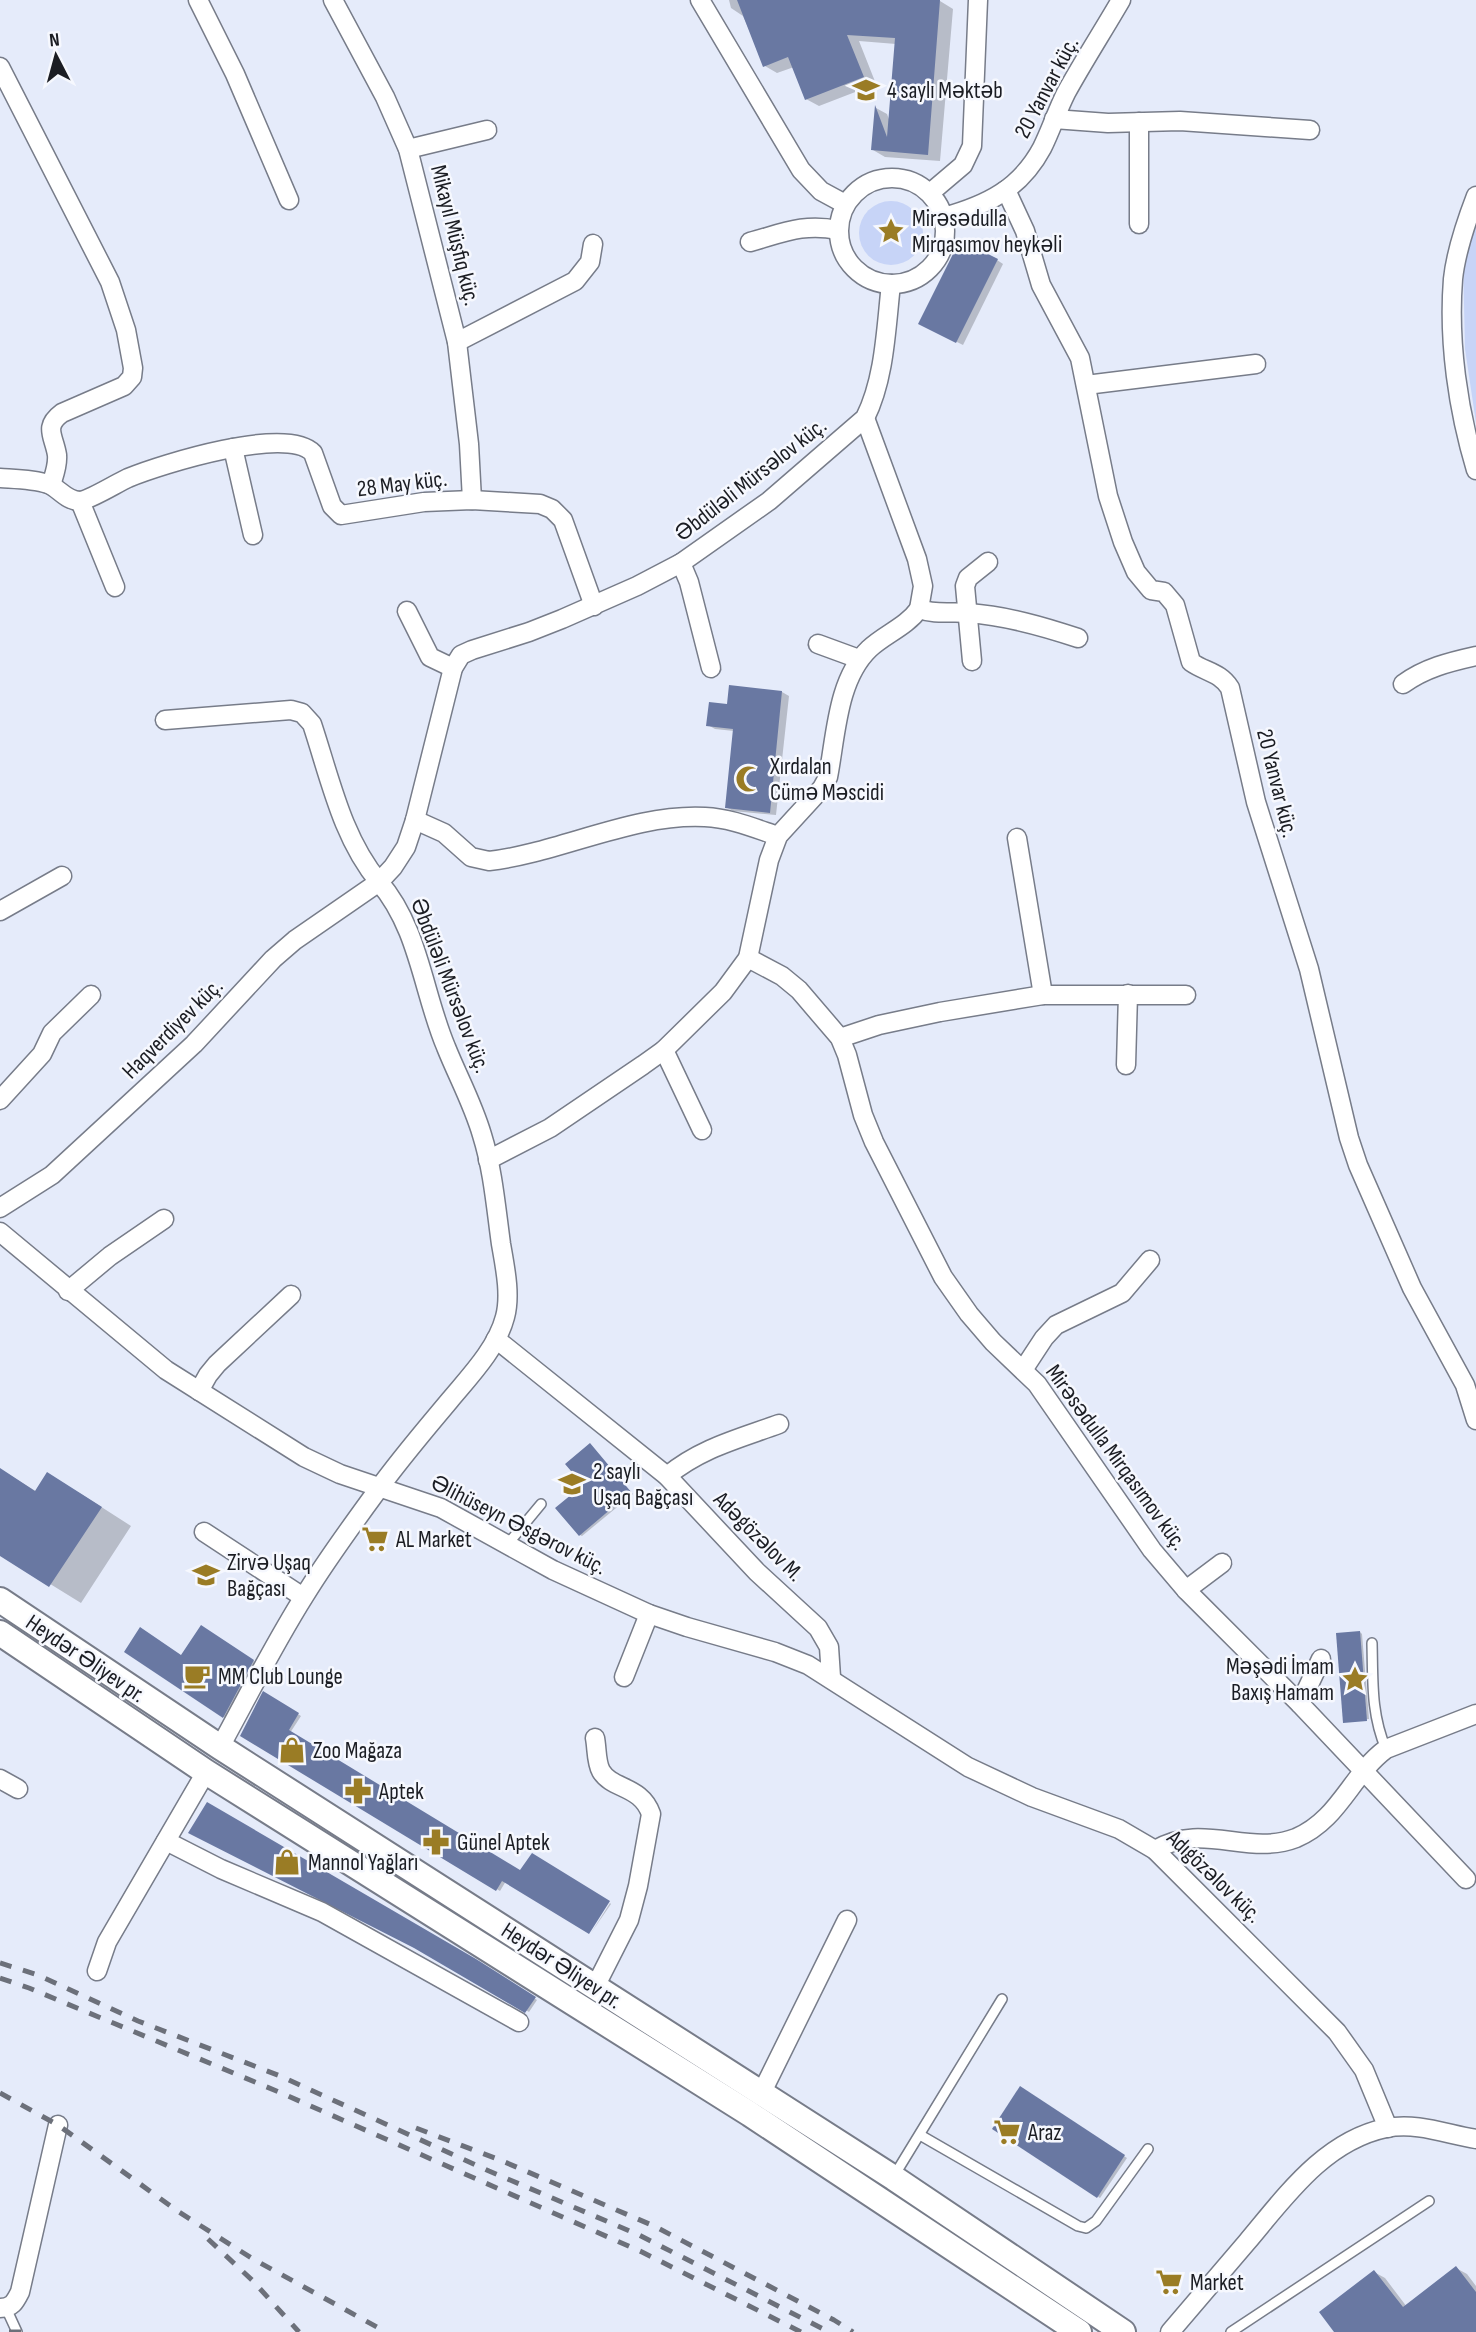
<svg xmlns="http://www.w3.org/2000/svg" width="1476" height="2332" font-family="'Sofia Sans Condensed',sans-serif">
  <rect width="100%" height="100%" fill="#e5ebfa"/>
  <g fill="#c7d4f7">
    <circle cx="891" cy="233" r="32"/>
    <polygon points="1476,216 1476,423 1465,349 1463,260"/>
  </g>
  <g fill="#0003">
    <polygon points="729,0 921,0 940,1 953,9 940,161 885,157 873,150 876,108 887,114 890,122 896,44 859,41 876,84 819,106 806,99 794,67 777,73 765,66 743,16 731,8"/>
    <polygon points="997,260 1003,264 963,345 927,327"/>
    <polygon points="731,687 782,692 789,696 776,815 733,811 726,807 734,731 715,729 708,725 729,706"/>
    <polygon points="592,1447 633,1494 582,1536 580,1535"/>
    <polygon points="0,1469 37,1492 78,1492 131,1526 81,1603 0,1553"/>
    <polygon points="208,1631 260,1665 230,1720 224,1717 182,1657"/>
    <polygon points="1360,1632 1362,1634 1369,1719 1345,1721"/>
    <polygon points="264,1693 301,1716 290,1733 521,1873 607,1901 506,1881 500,1891 242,1735"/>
    <polygon points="610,1903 611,1904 591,1933"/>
    <polygon points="419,1949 479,1963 537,2000 529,2012"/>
    <polygon points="1021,2089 1127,2158 1100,2198 994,2129"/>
    <polygon points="1456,2268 1467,2274 1476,2286 1476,2332 1337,2332 1374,2272 1385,2278 1407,2307"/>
  </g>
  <g fill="#6978a2">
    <polygon points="737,0 940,0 928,155 871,150 875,105 887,137 895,38 847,35 864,77 805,100 788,57 763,67"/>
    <polygon points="960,240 998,259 956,343 918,324"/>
    <polygon points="729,685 782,691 770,813 725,808 733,729 706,726 709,702 727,704"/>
    <polygon points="590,1443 631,1492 579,1536 555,1508 583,1485 565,1464"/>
    <polygon points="0,1468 35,1491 47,1472 102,1507 49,1587 0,1556"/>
    <polygon points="201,1625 254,1660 223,1718 124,1652 140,1627 181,1655"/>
    <polygon points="1360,1631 1367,1721 1343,1723 1336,1633"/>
    <polygon points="263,1691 299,1713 289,1730 520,1870 532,1853 610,1901 589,1934 502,1881 496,1891 240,1736"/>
    <polygon points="207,1802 476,1959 536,1997 525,2013 414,1948 188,1833"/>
    <polygon points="1020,2086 1125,2155 1097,2198 992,2129"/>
    <polygon points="1456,2266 1476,2292 1476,2332 1334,2332 1319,2312 1374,2270 1403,2307"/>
  </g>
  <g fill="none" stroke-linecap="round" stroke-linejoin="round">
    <g stroke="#777c89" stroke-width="12">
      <g id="service">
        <polyline points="507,1545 541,1504"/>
        <path d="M1372,1643C1373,1681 1371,1714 1386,1749"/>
        <polyline points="920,2135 1078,2226 1086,2228 1096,2221 1148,2149"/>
        <polyline points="894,2176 1002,1999"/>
        <polyline points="6,2308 17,2332"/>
        <polyline points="1231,2332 1429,2201"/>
      </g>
    </g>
    <g stroke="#777c89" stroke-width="21">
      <g id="minor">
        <polyline points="198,0 235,74 289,200"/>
        <polyline points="333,0 385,97 408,149 457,342 469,444 472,500"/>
        <polyline points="700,0 801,170 821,191 845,204"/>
        <path d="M0,67L110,282L126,330L133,368L132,377L124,386L62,413C43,427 54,436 57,455C58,466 54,475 51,485"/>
        <polyline points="1054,119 1108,123 1180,121 1310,130"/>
        <polyline points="408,149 487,130"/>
        <circle cx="892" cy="231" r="53"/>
        <path d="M1006,190L1025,231L1041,285L1080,358L1108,496L1123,542L1136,572L1151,590L1164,592L1175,605L1191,662C1205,672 1220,672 1230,688L1256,802L1309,969L1349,1138L1358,1165L1412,1288L1465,1385L1476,1420"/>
        <polyline points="930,193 963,165 972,146 978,0"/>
        <path d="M1476,196C1466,222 1456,251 1453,279C1448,342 1458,410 1476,470"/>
        <path d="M944,217C987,205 1020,189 1042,148C1051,130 1057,111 1066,93C1083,62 1103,31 1121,0"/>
        <polyline points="1139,224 1139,122"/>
        <path d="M750,242C783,233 803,223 838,230"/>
        <polyline points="457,342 575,281 590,262 593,244"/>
        <polyline points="1086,385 1256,364"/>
        <polyline points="865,418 917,559 923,586 919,609"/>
        <polyline points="233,448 253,535"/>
        <path d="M0,478C15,479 33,479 48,484C59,488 66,501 80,501C90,500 117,483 128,478C162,464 287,425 313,453L332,506L341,515L424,502L472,500L540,504L552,509L563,520L594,606"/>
        <polyline points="80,501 115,587"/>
        <polyline points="681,563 689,582 711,668"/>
        <polyline points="407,611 430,657 453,668"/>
        <polyline points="818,644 859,659"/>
        <polyline points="972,661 965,586 968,578 988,562"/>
        <path d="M1403,684C1425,668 1449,662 1476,656"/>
        <path d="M415,820L444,833L471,857L489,861C559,853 634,813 705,817C730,818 754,828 778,836"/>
        <polyline points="1017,838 1043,995"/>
        <polyline points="0,911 62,876"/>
        <polyline points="748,958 782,976 799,990 840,1038 847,1055 863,1115 874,1142 943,1277 969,1314 993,1342 1037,1384 1152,1550 1186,1590 1300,1704 1466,1879"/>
        <polyline points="840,1038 879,1025 940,1012 1043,995 1186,995"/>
        <polyline points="664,1050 702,1130"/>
        <polyline points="1126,1065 1128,994"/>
        <polyline points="0,1100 42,1054 52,1033 91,995"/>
        <path d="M488,1160L550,1128L643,1065L664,1050L723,992L748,958L769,860L778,836L822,788L828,777C836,736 837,680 869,649C885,634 906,627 919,609C936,615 952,611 969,613C1007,616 1042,626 1078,638"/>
        <path d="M0,1208L52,1175L194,1044L273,959L295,940L379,882C342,838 330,778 312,724L302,713L291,710L165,720"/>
        <polyline points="0,1232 166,1370 304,1457 340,1474 441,1508 553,1570 649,1614 687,1627 775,1652 808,1665 968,1767 1032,1797 1119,1829 1155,1850 1337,2032 1364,2070 1388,2128"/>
        <polyline points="68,1291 110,1256 164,1219"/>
        <polyline points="496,1339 667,1476 757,1572 818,1628 829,1647 831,1677"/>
        <polyline points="1023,1370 1044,1338 1056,1325 1122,1293 1150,1260"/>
        <polyline points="199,1391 208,1375 217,1364 291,1295"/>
        <path d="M667,1476C701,1448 738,1439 779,1424"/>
        <polyline points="204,1532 303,1597"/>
        <polyline points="1186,1590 1222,1563"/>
        <polyline points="624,1677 649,1614"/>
        <polyline points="1300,1704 1321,1659"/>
        <path d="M220,1747C248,1696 274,1644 305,1595C327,1559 352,1525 377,1491C400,1459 425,1430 450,1400C470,1376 497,1348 505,1317C511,1295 505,1267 501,1244C496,1208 493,1170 482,1135C473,1104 458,1077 446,1047C423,993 419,928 379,882L393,867L406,847L415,820L453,668L461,655L472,650L529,632L562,619L637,586L681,563L769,501L865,418C885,378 886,328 891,284"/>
        <polyline points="0,1779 18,1789"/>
        <polyline points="166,1841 221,1869 322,1912 519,2022"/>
        <path d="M1155,1850C1203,1821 1247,1857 1296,1838C1339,1820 1351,1775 1386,1749L1476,1714"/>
        <polyline points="97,1971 107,1942 206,1772"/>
        <path d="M595,1987L629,1920L638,1886L651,1814C641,1785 612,1790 601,1771C596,1762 597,1748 595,1738"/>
        <polyline points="762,2092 847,1920"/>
        <path d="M0,2308C12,2308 15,2302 20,2292L58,2125"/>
        <path d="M1170,2332C1196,2302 1221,2272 1247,2242C1285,2197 1324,2141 1386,2128C1417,2122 1446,2134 1476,2139"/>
      </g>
    </g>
    <g stroke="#777c89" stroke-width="28">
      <g id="secondary">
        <polyline points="0,1600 220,1747 894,2178 1123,2332"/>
        <polyline points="0,1633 206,1772 750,2114 1079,2332"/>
      </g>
    </g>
    <use href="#service" stroke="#fff" stroke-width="9"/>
    <use href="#minor" stroke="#fff" stroke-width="18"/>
    <use href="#secondary" stroke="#fff" stroke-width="24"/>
    <g stroke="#6c707a" stroke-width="5" stroke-dasharray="12 12" stroke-linecap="butt">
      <polyline points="0,1963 38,1975 138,2021 280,2076 489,2171 639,2235 829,2332"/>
      <polyline points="0,1978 29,1988 279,2092 642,2252 801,2332"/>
      <polyline points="0,2093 58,2125 179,2212 253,2259 386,2332"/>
      <polyline points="416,2128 500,2160 654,2226 834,2320 853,2332"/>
      <polyline points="208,2239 253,2281 299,2332"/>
      <polyline points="9,2332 25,2332"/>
    </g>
  </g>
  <defs>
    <g id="school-bare" transform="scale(2.1)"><path d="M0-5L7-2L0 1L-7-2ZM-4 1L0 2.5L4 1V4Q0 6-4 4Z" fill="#9a7c25" stroke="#f6f8fe" stroke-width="2.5" paint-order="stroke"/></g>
    <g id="sight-bare" transform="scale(2.1)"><path d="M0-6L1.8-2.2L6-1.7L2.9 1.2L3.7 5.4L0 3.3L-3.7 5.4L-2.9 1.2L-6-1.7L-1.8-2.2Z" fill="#9a7c25" stroke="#f6f8fe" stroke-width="2.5" paint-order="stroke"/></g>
    <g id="mosque-bare" transform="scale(2.1)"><path d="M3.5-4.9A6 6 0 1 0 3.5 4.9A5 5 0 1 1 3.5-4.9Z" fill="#9a7c25" stroke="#f6f8fe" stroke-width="2.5" paint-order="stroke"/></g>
    <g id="supermarket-bare" transform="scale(2.1)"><path d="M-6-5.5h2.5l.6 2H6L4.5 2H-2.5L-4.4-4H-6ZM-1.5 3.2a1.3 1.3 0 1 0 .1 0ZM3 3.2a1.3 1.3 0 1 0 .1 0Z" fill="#9a7c25" stroke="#f6f8fe" stroke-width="2.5" paint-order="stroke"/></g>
    <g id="cafe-bare" transform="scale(2.1)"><path d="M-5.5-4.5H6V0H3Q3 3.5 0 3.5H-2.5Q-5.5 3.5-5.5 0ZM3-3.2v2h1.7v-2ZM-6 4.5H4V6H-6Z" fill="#9a7c25" stroke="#f6f8fe" stroke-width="2.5" paint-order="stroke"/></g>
    <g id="shop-bare" transform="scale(2.1)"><path d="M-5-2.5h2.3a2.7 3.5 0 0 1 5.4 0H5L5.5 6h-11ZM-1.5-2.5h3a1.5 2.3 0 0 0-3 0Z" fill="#9a7c25" stroke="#f6f8fe" stroke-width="2.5" paint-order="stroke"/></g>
    <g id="pharmacy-bare" transform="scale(2.1)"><path d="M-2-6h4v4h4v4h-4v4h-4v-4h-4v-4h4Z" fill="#9a7c25" stroke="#f6f8fe" stroke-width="2.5" paint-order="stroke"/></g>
  </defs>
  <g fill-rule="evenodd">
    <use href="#school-bare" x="866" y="90"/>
    <use href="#sight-bare" x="891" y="231"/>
    <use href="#mosque-bare" x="749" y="779"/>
    <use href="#school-bare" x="572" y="1484"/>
    <use href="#supermarket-bare" x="375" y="1539"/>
    <use href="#school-bare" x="206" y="1575"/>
    <use href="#cafe-bare" x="197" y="1676"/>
    <use href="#sight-bare" x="1355" y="1679"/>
    <use href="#shop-bare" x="292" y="1750"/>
    <use href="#pharmacy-bare" x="358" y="1791"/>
    <use href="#pharmacy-bare" x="436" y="1842"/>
    <use href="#shop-bare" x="287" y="1862"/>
    <use href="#supermarket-bare" x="1007" y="2132"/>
    <use href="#supermarket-bare" x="1169" y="2282"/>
  </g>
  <g text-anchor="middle" stroke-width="5" stroke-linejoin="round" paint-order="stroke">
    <g font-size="23" fill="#1b1d23" stroke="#f6f8fe">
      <text transform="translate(1046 87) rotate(-62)" y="8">20 Yanvar küç.</text>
      <text transform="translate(456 235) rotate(76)" y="8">Mikayıl Müşfiq küç.</text>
      <text transform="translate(750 479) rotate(-38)" y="8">Əbdüləli Mürsəlov küç.</text>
      <text transform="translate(402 483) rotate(-7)" y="8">28 May küç.</text>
      <text transform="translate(1278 783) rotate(76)" y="8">20 Yanvar küç.</text>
      <text transform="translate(451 985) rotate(69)" y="8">Əbdüləli Mürsəlov küç.</text>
      <text transform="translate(172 1028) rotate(-45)" y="8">Haqverdiyev küç.</text>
      <text transform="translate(1117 1457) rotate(54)" y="8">Mirəsədulla Mirqasımov küç.</text>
      <text transform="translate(519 1524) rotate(27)" y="8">Əlihüseyn Əsgərov küç.</text>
      <text transform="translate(759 1536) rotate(45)" y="8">Adəgözəlov M.</text>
      <text transform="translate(86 1658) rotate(34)" y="8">Heydər Əliyev pr.</text>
      <text transform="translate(1215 1876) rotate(44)" y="8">Adıgözəlov küç.</text>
      <text transform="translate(562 1965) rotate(33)" y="8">Heydər Əliyev pr.</text>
    </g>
    <g font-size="23" fill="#1b1d23" stroke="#f6f8fe" text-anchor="start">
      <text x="887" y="98">4 saylı Məktəb</text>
      <text x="912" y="226">Mirəsədulla<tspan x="912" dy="26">Mirqasımov heykəli</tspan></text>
      <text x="770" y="774">Xırdalan<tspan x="770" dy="26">Cümə Məscidi</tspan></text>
      <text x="593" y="1479">2 saylı<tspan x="593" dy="26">Uşaq Bağçası</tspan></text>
      <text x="396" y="1547">AL Market</text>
      <text x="227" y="1570">Zirvə Uşaq<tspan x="227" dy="26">Bağçası</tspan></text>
      <text x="1334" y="1674" text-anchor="end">Məşədi İmam<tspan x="1334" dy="26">Baxış Hamam</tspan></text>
      <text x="218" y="1684">MM Club Lounge</text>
      <text x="313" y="1758">Zoo Mağaza</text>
      <text x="379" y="1799">Aptek</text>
      <text x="457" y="1850">Günel Aptek</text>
      <text x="308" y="1870">Mannol Yağları</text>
      <text x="1028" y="2140">Araz</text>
      <text x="1190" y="2290">Market</text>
    </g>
  </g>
  <g transform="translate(56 56) rotate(354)" stroke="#f6f8fe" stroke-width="5" paint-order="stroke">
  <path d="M0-5L12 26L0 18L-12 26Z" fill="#1b1d23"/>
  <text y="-10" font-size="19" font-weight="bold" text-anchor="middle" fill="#1b1d23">N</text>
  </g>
</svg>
